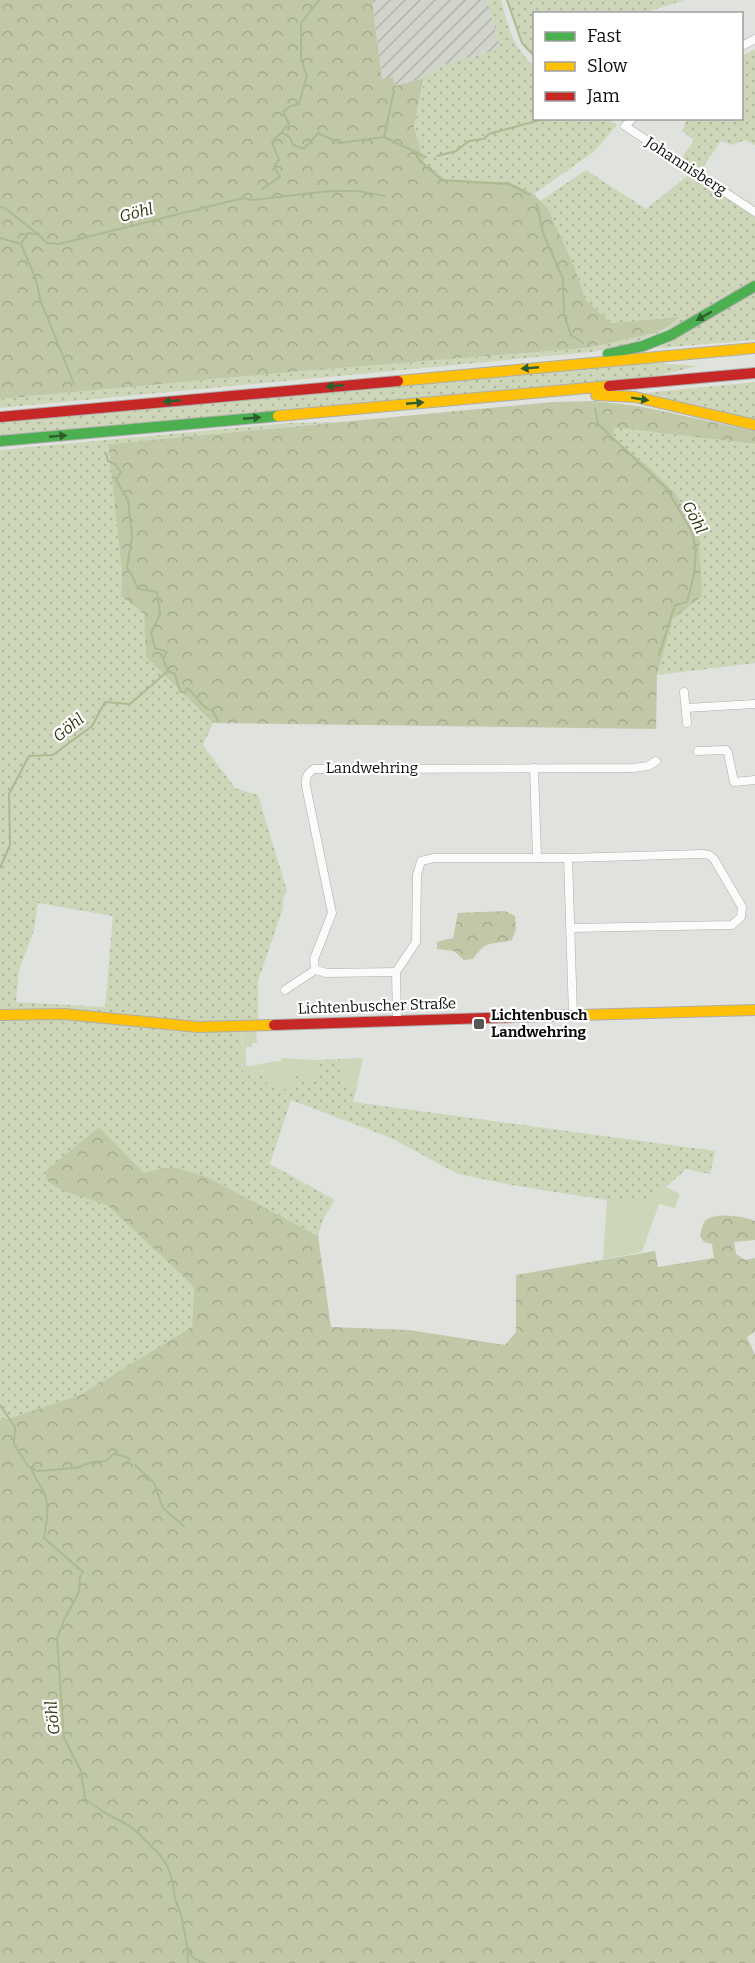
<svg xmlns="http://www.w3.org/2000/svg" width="755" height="1963" font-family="Bitter,serif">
  <defs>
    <pattern id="industrial-furrows" width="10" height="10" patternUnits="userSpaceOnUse" patternTransform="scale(1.5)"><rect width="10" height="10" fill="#d1d4cb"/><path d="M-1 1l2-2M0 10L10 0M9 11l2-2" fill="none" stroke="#b2b5ad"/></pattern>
    <pattern id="grass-dots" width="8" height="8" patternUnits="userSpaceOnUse" patternTransform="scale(1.5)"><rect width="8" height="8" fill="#ced6b9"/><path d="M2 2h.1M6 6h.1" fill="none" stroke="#b0b69e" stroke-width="1.8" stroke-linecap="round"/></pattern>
    <pattern id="forest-crowns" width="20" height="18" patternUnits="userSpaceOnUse" patternTransform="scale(1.5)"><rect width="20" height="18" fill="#c0c8a8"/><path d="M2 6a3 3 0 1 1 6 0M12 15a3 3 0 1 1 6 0" fill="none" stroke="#a4ab8f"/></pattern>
  </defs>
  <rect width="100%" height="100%" fill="#e0e2de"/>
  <polygon fill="url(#industrial-furrows)" points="372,0 487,0 501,49 438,66 439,70 423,76 424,78 395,86 382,79"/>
  <g fill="url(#grass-dots)" fill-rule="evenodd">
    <path d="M487,0H501C510,31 511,43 534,67V118L607,119L617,125L596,150L534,194L510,182L447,181L424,162L414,127L424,82L423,76L438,70V66L501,49Z"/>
    <path d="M508,0H684L644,13L534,14V54C517,41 514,20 508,0Z"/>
    <polygon points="755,49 755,145 745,140 731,145 721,141 701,170 682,158 694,140 682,131 687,119 742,118 742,56"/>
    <polygon points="586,170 646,209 690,174 755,217 755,281 680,325 625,346 591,352 0,408 0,399 292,372 587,348 655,333 669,326 678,317 611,323 585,299 575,268 548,209 540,201"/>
    <polygon points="755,290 755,340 658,348"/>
    <polygon points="656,363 698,366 647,378 0,437 0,421"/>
    <polygon points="755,382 755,420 645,393"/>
    <path d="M336,422L108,444L122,572L121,596L144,614L146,657L213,723L203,745L235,788L258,795L287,891L283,898V908L258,981V1021H241L243,1073L267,1071L293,1091L295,1075L317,1081V1060L340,1059V1082L357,1086L353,1102L715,1151L710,1174L686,1169L649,1202L607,1200L517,1186L458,1174L391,1138L291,1100L270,1164L335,1200L323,1219L318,1236L207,1177L163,1168L145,1173L98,1201L108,1206L194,1287L192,1328L80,1395L7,1419L0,1420V450L289,423ZM38,903L113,916L105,1007L16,1002L19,970L34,930Z"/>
    <polygon points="614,426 755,444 755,663 657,675 673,619 702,596 675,493 651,469 612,438"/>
  </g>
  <g fill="url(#forest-crowns)">
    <polygon points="0,0 372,0 382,79 393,77 395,86 424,78 414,127 424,162 447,181 510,182 534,194 548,209 575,268 585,299 611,323 679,317 669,326 655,333 587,348 292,372 0,399"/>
    <polygon points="594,401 638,406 755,431 755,444 614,427 613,438 651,469 675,493 699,536 702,596 673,619 657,675 656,729 213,723 146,657 144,614 121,596 122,572 108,444 553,402"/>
    <path d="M505,911L515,916L516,929L512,940C490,947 489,937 473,959L464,960L454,951L437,949V942L453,938L458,913Z"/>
    <path d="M99,1127L144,1173L163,1168H177L207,1177L318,1236L331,1327L409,1330L505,1345L516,1332V1275L655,1251L658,1267L714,1258L712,1244L704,1242L700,1236C701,1232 702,1226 704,1222C712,1211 745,1216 755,1221V1240L734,1242L736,1254L745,1260L755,1258V1332L747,1337L755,1355V1963H0V1420L7,1419L80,1395L192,1327L194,1287L108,1206C93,1198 53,1192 46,1178L47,1170Z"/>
  </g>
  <g fill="#ced6b9">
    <path d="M256,1031L257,1043H252V1047H246V1066C258,1066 269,1061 281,1061V1058L317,1060V1081L295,1075L293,1091L267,1085V1071L243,1073L242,1032Z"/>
    <polygon points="363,1058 357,1086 340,1082 340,1059"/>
    <polygon points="666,1187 680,1194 675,1208 659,1204 642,1252 603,1260 607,1200 649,1202"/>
  </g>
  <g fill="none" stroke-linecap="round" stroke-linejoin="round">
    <g stroke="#aeb891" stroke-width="2">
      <polyline points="507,0 522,43 534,56"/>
      <polyline points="282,133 290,137 293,145 304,149 318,133 339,143 384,137 394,91"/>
      <polyline points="384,137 426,157"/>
      <polyline points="416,152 419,160 442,180 509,184 530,195"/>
      <polyline points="437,156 456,151 469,141 484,139 489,134 547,118"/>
      <polyline points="262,189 280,177 274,166 279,160 272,142 289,124 283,112 290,106 299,104 307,76 301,59 301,23 319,0"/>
      <polyline points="537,204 543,233 563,279 564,315 571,335 583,343"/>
      <polyline points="0,207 5,208 38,234"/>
      <polyline points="0,238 21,244"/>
      <polyline points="21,244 28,233 38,234 47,243 59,244 243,198 251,200 330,191 358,191 385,196"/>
      <polyline points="21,244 36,280 40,299 74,384"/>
      <polyline points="595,408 598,424 666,488 691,530 696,549 694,574 687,602 675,605 659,655"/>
      <polyline points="106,453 108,461 116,465 121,472 116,480 128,500 132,537 127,568 129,571"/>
      <path d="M168,671L175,674L180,691L185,693L187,688C200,698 198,705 213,711L218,721"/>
      <polyline points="0,868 10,845 9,794 29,756 53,755 92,726 105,702 130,704 168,671 163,659 167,652 155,648 151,633 160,614 157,592 138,589 133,577"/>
      <polyline points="0,1405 15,1427 14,1444 28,1466 37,1471 75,1468 93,1462 106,1461 114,1454 127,1457 130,1460"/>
      <polyline points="135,1465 154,1483 163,1508 184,1526"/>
      <path d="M31,1467C34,1479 44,1488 46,1498C49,1511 46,1525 44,1538L83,1572L80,1577L79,1592L64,1620L57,1638L64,1738L81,1771L85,1799L104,1812L133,1828L160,1855L168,1867L173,1883L175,1899L181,1914L187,1946L192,1957L203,1963"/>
      <polyline points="187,1948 188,1963"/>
    </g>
    <g stroke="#adaeab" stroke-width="9">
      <g id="street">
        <polyline points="742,46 755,39"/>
        <polyline points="633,118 625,126 755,212"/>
        <polyline points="684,692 687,723"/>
        <polyline points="686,708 755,704"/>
        <polyline points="698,751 726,750 728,753 734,782 755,780"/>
        <polyline points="534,768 537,858"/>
        <polyline points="568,858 573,1015"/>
        <path d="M315,970L314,959L332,913L306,786C305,777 307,774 314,769L633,768L648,766L656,761"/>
        <polyline points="285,990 315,970 327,973 396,972"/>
        <polyline points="397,1020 396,972 416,942 417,875 421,861 434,858 568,858 703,854 709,855 714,859 742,907 741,917 732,925 571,928"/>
      </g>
    </g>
    <g stroke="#adaeab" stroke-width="12">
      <g id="fast">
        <polyline points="608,354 643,346 671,335 755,286"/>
        <polyline points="0,441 278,416"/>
      </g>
    </g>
    <g stroke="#adaeab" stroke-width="12">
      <g id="slow">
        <polyline points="398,381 755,348"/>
        <polyline points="596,395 635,397 755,425"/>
        <polyline points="278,416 609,386"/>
        <polyline points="0,1015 64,1014 198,1027 274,1025"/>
        <polyline points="580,1015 755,1010"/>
      </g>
    </g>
    <g stroke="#adaeab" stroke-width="12">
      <g id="jam">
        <polyline points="609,386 755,373"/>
        <polyline points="0,417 398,381"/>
        <polyline points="274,1025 580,1015"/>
      </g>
    </g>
    <use href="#street" stroke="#fafbfa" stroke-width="8"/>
    <use href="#fast" stroke="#4caf50" stroke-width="10"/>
    <use href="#slow" stroke="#ffc107" stroke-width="10"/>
    <use href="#jam" stroke="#c62828" stroke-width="10"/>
  </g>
  <defs><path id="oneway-solid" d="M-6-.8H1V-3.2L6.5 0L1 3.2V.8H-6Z" transform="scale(1.5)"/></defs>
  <g fill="#2c5e2d">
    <use href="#oneway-solid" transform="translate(704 316) rotate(150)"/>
    <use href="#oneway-solid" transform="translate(530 368) rotate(175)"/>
    <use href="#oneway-solid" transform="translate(335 386) rotate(175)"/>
    <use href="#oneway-solid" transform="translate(640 399) rotate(9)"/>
    <use href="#oneway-solid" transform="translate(172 401) rotate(175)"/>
    <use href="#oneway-solid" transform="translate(415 403) rotate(-5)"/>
    <use href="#oneway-solid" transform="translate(252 418) rotate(-5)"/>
    <use href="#oneway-solid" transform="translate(58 436) rotate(-5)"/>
  </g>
  <rect fill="#565754" stroke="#fff" stroke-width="2" x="473" y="1018" width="12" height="12" rx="3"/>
  <g text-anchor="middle" stroke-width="4.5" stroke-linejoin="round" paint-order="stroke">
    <g font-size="15" fill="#0b0c0a" stroke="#fff">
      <text transform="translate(686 166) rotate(33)" y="5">Johannisberg</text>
      <text x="372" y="773">Landwehring</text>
      <text transform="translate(377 1006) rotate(-2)" y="5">Lichtenbuscher Straße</text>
    </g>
    <g font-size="15" font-weight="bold" fill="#0b0c0a" stroke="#fff" text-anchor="start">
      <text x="491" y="1020">Lichtenbusch<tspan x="491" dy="17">Landwehring</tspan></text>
    </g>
    <g font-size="16" font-style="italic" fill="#2e360c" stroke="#fff">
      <text transform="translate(136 212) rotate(-14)" y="6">Göhl</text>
      <text transform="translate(695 517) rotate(63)" y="6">Göhl</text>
      <text transform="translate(68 727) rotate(-39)" y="6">Göhl</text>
      <text transform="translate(52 1718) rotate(-96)" y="6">Göhl</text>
    </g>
  </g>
  <rect x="533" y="12" width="210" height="108" fill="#ffffff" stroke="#9d9e9d" stroke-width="1.5"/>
  <rect x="545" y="32" width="30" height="9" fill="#4caf50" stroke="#9d9e9d" stroke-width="1.5"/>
  <text x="587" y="42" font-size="18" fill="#0b0c0a">Fast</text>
  <rect x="545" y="62" width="30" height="9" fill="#ffc107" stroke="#9d9e9d" stroke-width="1.5"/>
  <text x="587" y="72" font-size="18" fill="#0b0c0a">Slow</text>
  <rect x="545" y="92" width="30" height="9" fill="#c62828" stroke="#9d9e9d" stroke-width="1.5"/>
  <text x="587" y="102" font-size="18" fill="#0b0c0a">Jam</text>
</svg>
